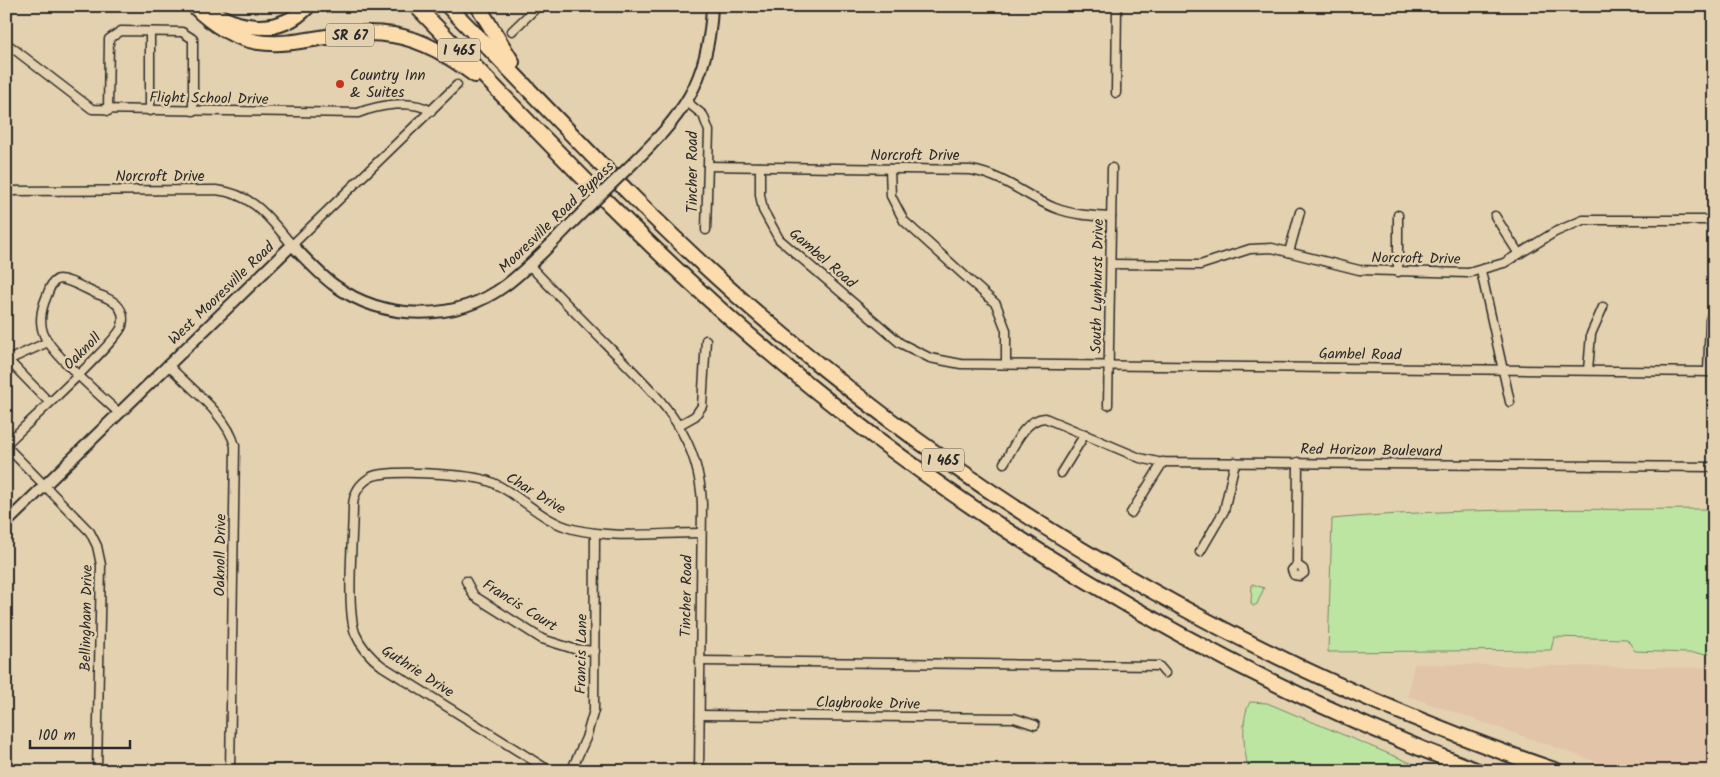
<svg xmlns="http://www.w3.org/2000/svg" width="1720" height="777" font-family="Kalam,sans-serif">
  <rect width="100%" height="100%" fill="#e4d1af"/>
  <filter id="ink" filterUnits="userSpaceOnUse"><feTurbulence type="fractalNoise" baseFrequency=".02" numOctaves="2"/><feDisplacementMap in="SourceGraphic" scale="10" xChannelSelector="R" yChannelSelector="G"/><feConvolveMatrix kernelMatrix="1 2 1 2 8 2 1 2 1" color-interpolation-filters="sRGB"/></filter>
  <g filter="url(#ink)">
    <polygon fill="#e2c4a8" points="1414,664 1714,668 1714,771 1623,771 1408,696"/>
    <g fill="#bce5a1" stroke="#748866">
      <path d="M1714,509V654L1635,651L1627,639L1554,637L1551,650L1328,652L1332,519C1459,507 1587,510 1714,509Z"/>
      <polygon points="1252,584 1264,588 1257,604 1253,606 1251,603"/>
      <path d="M1250,702L1267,703L1430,771H1249C1244,752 1240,720 1250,702Z"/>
    </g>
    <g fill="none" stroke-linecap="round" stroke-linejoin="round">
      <g stroke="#2b2b2b" stroke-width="11">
        <g id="minor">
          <polyline points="512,31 538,6"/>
          <path d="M6,43L92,109L358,113C379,105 412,99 431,111"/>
          <polyline points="1116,93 1117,6"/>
          <polyline points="687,102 703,115 709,131 706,230"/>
          <polyline points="108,111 109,39 121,31 182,32 193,39 193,111"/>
          <polyline points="150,111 150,32"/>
          <path d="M708,166L971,170C1005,176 1025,196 1055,208C1073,215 1092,216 1111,217"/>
          <polyline points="760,167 760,195 763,210 779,239 900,343 930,358 961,364 1714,372"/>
          <polyline points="890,169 891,196 904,221 996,304 1006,330 1006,364"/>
          <path d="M6,191L216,190C254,194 269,218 292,245L457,85"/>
          <polyline points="1398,215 1398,272"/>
          <polyline points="1495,216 1519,254"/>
          <polyline points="1289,252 1300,212"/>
          <polyline points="1111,264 1200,265 1250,249 1272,248 1359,270 1468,273 1504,263 1555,232 1583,220 1714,220"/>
          <path d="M529,265C555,292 582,320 609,347C656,395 699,431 702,504L699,771"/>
          <polyline points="1481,271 1510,402"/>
          <polyline points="6,358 49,402"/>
          <polyline points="8,360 48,342"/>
          <path d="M168,365C189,387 228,416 235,446L230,771"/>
          <polyline points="1588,370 1591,334 1603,307"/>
          <polyline points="1708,372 1710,320 1714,306"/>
          <polyline points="1108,405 1112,168"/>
          <polyline points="679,425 695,416 702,406 706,340"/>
          <path d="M6,444C24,427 118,341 122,326C127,307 112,299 97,294C85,289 70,279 58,279C50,283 49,291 46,298C41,310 39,323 44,335C53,355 101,396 119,413"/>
          <polyline points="6,446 90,532 97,546 101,565 97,771"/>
          <path d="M1004,463C1014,447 1024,419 1045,418L1140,458L1158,462L1714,467"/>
          <polyline points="1061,473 1085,434"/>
          <polyline points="1131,513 1163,462"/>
          <polyline points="1200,552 1224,511 1235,462"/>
          <polyline points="1297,565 1303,569 1304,573 1300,576 1294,575 1292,570 1297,565 1298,462"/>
          <polyline points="466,581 474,596 542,639 574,649 595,651"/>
          <polyline points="700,661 1159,666 1165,673"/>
          <polyline points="700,715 1014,718 1035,725"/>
          <path d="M550,771L382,666C370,657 361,647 355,633C346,606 353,536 353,505C354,493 360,483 371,477C388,469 472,474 491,482C520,494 541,521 573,529C613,539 660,533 701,533"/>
          <polyline points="571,771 586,738 594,710 595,533"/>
        </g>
      </g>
      <g stroke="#2b2b2b" stroke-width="14">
        <g id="tertiary">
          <path d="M629,167C682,116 709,83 712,6"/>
          <path d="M6,523L292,245C306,259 319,274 334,285C384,321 455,323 506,285C535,263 560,234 586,209"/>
        </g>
      </g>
      <g stroke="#2b2b2b" stroke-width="18">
        <g id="motorway">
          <path d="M194,6C265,77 315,22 393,35C425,40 450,57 475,75"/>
          <path d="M416,6C520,112 621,222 732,320C950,513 1205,668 1478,771"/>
          <path d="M448,6C547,107 642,213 749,306C988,514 1256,669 1557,771"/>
          <polyline points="478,6 512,62"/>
          <path d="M207,8C237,31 280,36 308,6"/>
        </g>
      </g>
      <use href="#minor" stroke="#e4d1af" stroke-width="8"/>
      <use href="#tertiary" stroke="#e4d1af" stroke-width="10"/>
      <use href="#motorway" stroke="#fcdcac" stroke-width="14"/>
      <g stroke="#2b2b2b" stroke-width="14" stroke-linecap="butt">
        <polyline id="tertiary-bridge" points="586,209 629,167"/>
      </g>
      <use href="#tertiary-bridge" stroke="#e4d1af" stroke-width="10"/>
    </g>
  </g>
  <circle fill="#c8321e" stroke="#e4d1af" stroke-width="2" cx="340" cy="84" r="5"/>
  <g text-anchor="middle" stroke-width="5" stroke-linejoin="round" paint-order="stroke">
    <g fill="#e4d1af" stroke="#625d53" stroke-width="1">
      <rect x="326" y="23.5" width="48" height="23" rx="4"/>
      <rect x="438" y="38.5" width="42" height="23" rx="4"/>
      <rect x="922" y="448.5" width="42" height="23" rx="4"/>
    </g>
    <g font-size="14" font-weight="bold" fill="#2b2b2b">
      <text x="350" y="40">SR 67</text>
      <text x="459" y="55">I 465</text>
      <text x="943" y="465">I 465</text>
    </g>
    <g font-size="15" fill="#2b2b2b" stroke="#e4d1af" text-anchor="start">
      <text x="350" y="80">Country Inn<tspan x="350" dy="17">&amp; Suites</tspan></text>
    </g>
    <g font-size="15" fill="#2b2b2b" stroke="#e4d1af">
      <text transform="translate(209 98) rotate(1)" y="5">Flight School Drive</text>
      <text x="915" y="160">Norcroft Drive</text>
      <text transform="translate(692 172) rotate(-90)" y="5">Tincher Road</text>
      <text x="160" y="181">Norcroft Drive</text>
      <text transform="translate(556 217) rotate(-44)" y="5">Mooresville Road Bypass</text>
      <text transform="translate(823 258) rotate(41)" y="5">Gambel Road</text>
      <text transform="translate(1416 258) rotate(1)" y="5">Norcroft Drive</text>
      <text transform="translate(1097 286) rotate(-89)" y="5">South Lynhurst Drive</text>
      <text transform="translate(221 293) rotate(-44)" y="5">West Mooresville Road</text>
      <text transform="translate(82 351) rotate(-45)" y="5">Oaknoll</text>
      <text transform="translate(1360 354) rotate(1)" y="5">Gambel Road</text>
      <text transform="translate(1371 450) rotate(1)" y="5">Red Horizon Boulevard</text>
      <text transform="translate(536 493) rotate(31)" y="5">Char Drive</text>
      <text transform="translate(220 555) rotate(-89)" y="5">Oaknoll Drive</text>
      <text transform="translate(686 596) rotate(-89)" y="5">Tincher Road</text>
      <text transform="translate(520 605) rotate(32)" y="5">Francis Court</text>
      <text transform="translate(86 618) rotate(-89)" y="5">Bellingham Drive</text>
      <text transform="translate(581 654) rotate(-89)" y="5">Francis Lane</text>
      <text transform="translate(418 671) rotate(33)" y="5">Guthrie Drive</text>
      <text transform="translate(868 703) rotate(1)" y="5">Claybrooke Drive</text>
    </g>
  </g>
  <rect width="1720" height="777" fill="none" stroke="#e4d1af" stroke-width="25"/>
  <rect x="12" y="12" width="1695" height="752" fill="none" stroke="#2b2b2b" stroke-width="2" filter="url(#ink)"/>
  <path d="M30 740v8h100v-8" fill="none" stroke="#2b2b2b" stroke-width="2.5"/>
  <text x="38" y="740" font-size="15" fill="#2b2b2b" stroke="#e4d1af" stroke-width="4" paint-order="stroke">100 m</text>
</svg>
